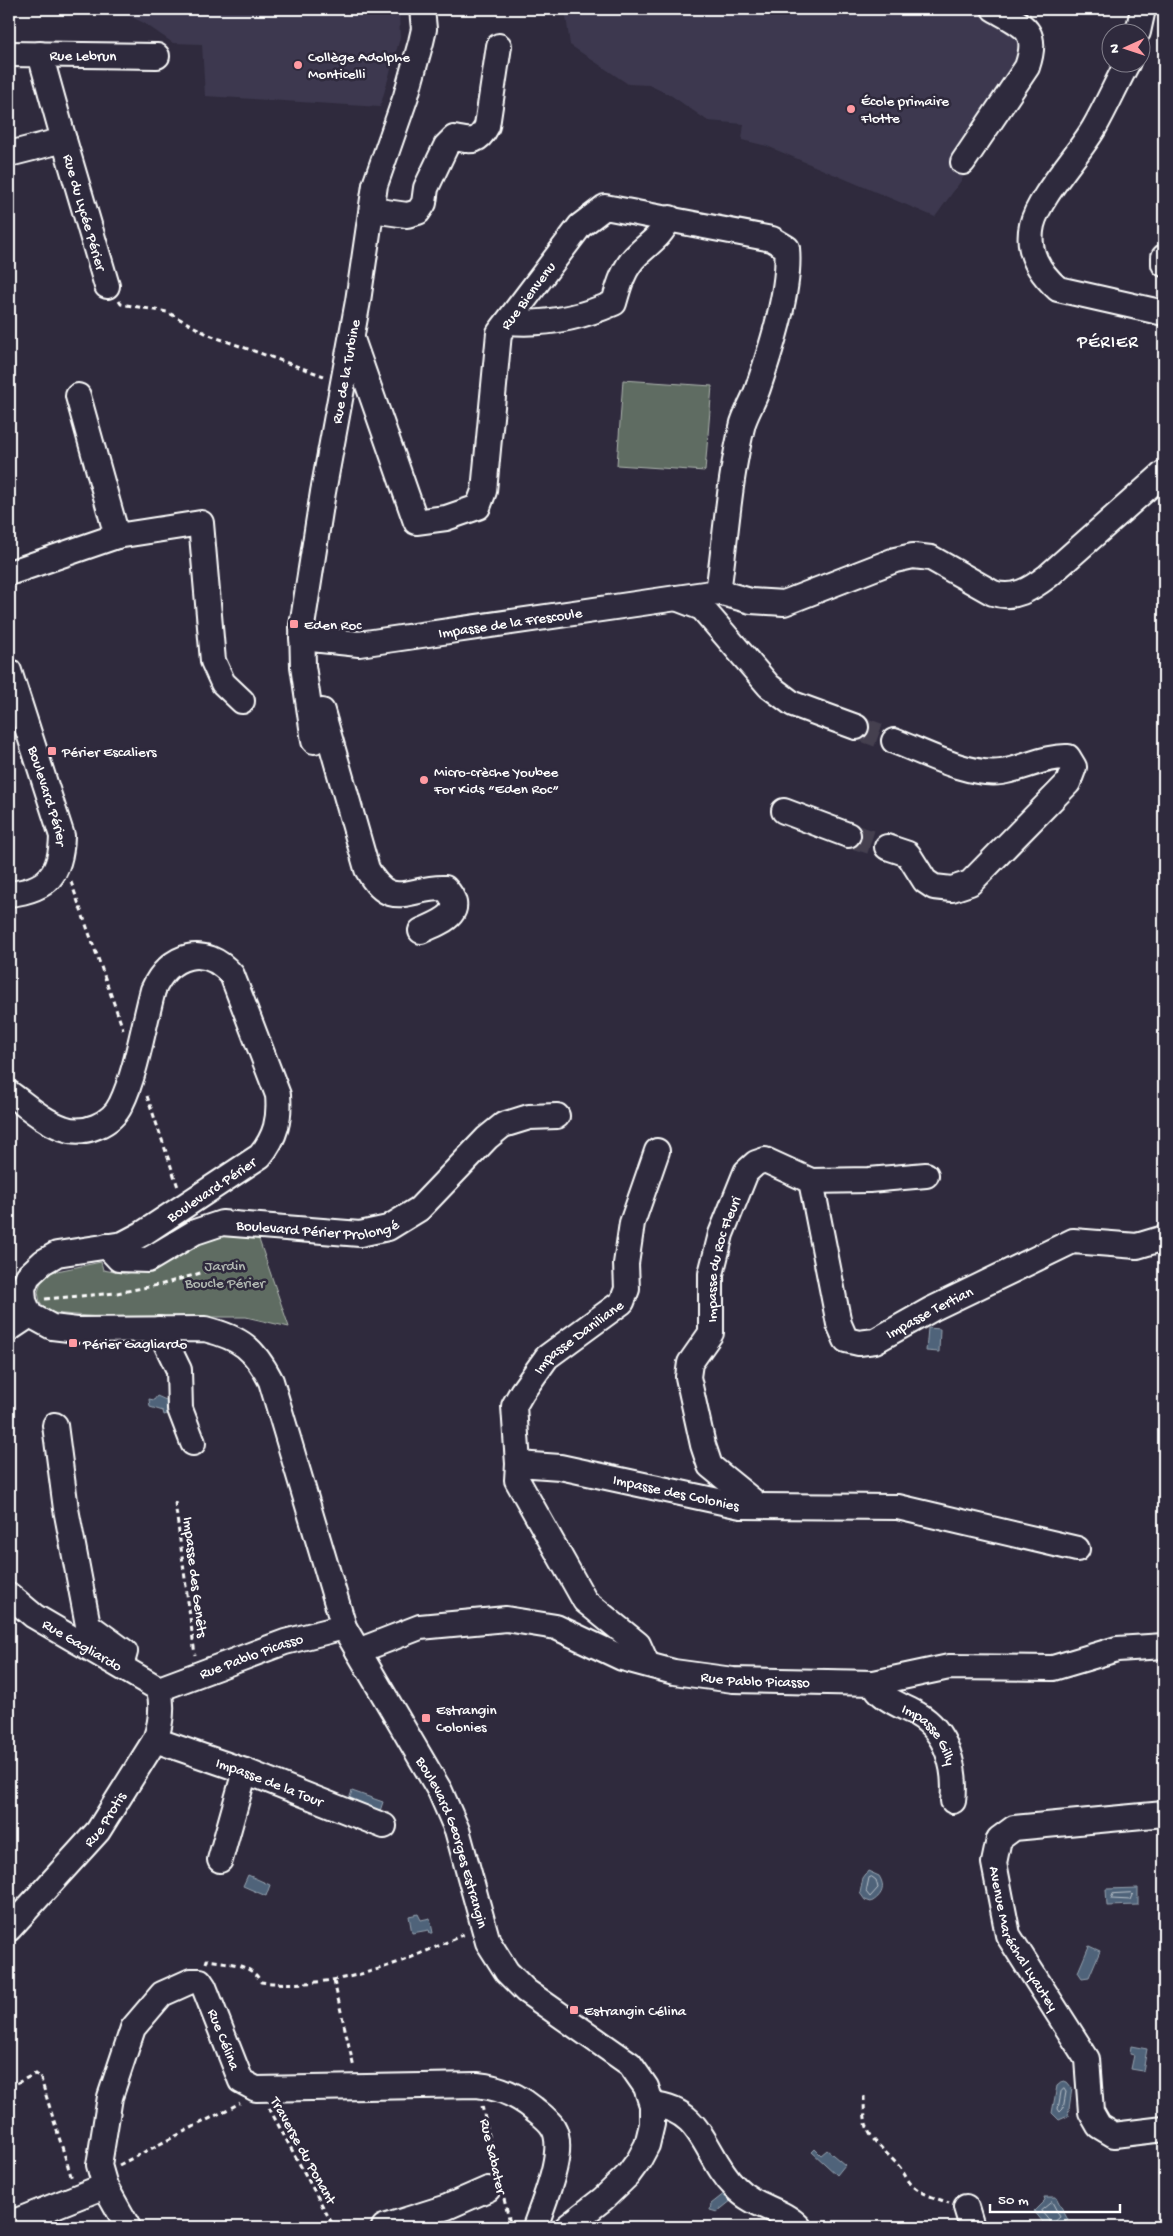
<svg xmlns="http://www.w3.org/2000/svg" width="1173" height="2236" font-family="'Gochi Hand',sans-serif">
  <rect width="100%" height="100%" fill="#2f2a3d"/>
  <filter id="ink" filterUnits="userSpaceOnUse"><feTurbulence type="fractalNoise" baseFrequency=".02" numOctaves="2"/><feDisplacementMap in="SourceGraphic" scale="10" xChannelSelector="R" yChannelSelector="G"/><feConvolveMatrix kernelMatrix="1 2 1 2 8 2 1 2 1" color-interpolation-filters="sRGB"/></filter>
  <g filter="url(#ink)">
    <g fill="#3d394f">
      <polygon points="115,9 399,9 400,38 380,107 205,96 202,44 173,43 144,23"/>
      <polygon points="565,9 1017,9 1038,24 1043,37 1043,49 1041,66 1026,90 935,217 767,146 742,140 744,124 708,121 672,96 649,85 628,84 570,45"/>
    </g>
    <g fill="#5f6c62" stroke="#afb6b0">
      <polygon points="623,380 712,386 705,471 617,465"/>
      <polygon points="256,1231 289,1327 246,1317 99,1317 53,1313 46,1309 40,1302 38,1292 42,1279 52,1272 101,1262 103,1270 126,1274 151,1265 198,1237"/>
    </g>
    <g fill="#4f647a" stroke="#95a2af">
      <polygon points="928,1328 940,1329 939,1352 926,1351"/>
      <polygon points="157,1396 166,1400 172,1406 171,1413 164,1415 163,1411 150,1407 149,1399 154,1400"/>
      <polygon points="352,1791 383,1802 379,1814 348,1802"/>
      <path d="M868,1871L879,1876C886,1887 882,1896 871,1902L865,1900L860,1893L863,1878Z"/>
      <polygon points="248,1875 270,1885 266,1896 243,1886"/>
      <polygon points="1138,1888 1138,1905 1107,1906 1106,1889"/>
      <polygon points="418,1914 421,1920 430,1918 433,1933 430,1933 429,1930 412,1933 409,1916"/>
      <polygon points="1089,1946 1100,1951 1089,1977 1082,1978 1078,1972"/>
      <polygon points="1131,2046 1147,2049 1143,2071 1131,2069 1134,2055 1130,2054"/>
      <polygon points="1063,2081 1067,2082 1072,2088 1068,2116 1059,2120 1052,2113 1057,2086"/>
      <polygon points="815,2149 821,2155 827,2150 845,2165 837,2175 812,2152"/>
      <polygon points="725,2193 732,2200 717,2212 710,2210 711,2204"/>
      <polygon points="1044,2197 1056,2197 1068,2220 1054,2227 1047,2227 1034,2211 1045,2200"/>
    </g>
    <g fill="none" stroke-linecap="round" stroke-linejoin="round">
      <g stroke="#b9c1ca" stroke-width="1">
        <polygon points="872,1877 876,1880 878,1888 870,1897 866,1892 869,1878"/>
        <polygon points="1131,1893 1133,1895 1131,1900 1111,1899 1113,1894"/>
        <polygon points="1064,2089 1066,2092 1063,2109 1060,2112 1058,2109 1061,2092"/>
        <polygon points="1052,2202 1060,2217 1052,2224 1041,2211"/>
      </g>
      <g stroke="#443f50" stroke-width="24" stroke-dasharray="24 12" stroke-linecap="butt">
        <polyline points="856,727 894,741"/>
        <polyline points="848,835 887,847"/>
      </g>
      <g stroke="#fff" stroke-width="28">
        <g id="minor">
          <polyline points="1138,32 1143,9"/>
          <path id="s1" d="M9,54L157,56"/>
          <polyline points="40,54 64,140"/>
          <path d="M1128,62C1116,84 1106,107 1094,128C1079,154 1038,198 1032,225C1026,252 1039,272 1058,289L1164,313"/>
          <path id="s2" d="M9,154L64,140L107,286"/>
          <path d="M963,162L1027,67C1040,29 1023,26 994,9"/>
          <path d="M372,210L407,215L418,212L424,203L426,188L446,146L454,138C471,141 478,144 487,126L499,46"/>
          <polyline points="1164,257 1164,264"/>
          <path d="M508,322C545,325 580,318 614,303C619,285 624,267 638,254C654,239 658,239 670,218"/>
          <path id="s3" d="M352,339L416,522L446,518L478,507L484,491L499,333L580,226L605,207L772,239L787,248C791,288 771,349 758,388C754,400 747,411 743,423C729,478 726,537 718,592"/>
          <polyline points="117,536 201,523 213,661 223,683 242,701"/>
          <polyline points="9,573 117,536 78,396"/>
          <polyline points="676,598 702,608 769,686 793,704 856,727"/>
          <path id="s4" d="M302,638L359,644L718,592L751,601L784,603L895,560L913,556L931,558L993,593C1014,600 1031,589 1048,576L1164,473"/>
          <path id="s5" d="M9,671L62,836C61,874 48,890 9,894"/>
          <path d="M322,711L367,869C391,913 410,886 445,888C469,913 441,922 421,931"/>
          <path id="s6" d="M314,741L303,666L302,626L323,492L358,301L375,185L406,96L421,42L424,29L422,9"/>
          <polyline points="784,811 848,835"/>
          <path d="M887,847L908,854L925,881L934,887L952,889L970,883L1068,783L1074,767L1068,757C1045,756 1023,769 1001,772C968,776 925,753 894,741"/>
          <path id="s7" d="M9,1093C26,1105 43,1121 63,1128C84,1136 112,1124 121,1104C136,1074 144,1023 153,990C169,954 205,943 232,975L278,1095C280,1119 276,1137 260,1156L142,1234L123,1244L57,1254L43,1262L28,1276L23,1288L24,1301L30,1315L52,1327L77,1330L205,1329C241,1338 254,1348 271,1381L344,1627L440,1791L457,1830L488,1942L507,1972L526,1991L630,2064L646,2087L652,2105V2124L647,2145L639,2160L628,2175L603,2199L567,2227"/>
          <path id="s8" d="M811,1181L839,1324L846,1340L859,1343L875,1341L932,1309L1073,1241L1137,1246L1164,1238"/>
          <path id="s9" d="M107,1246L119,1259L148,1260L195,1232L222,1223L360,1234L388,1228L419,1209L487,1138L503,1125L529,1117L557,1116"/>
          <polyline points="9,1329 30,1315"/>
          <polyline points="159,1329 179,1370 180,1409 193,1443"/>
          <polyline points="55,1425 66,1509 88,1625 125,1652 121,1666"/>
          <path id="s10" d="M518,1464L514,1406L522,1392L547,1357L622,1302L627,1289L626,1264L632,1223L657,1151"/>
          <path id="s11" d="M758,1505L710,1466L703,1445L688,1377L690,1363L711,1333V1274L721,1234L746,1172L756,1163L765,1160L811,1181L869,1180L926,1175"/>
          <path id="s12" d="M9,1595L34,1616L159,1689"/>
          <path id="s13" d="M358,1651L420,1627L506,1619L556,1627L622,1658L674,1672L733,1680L874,1683L949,1667L1053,1668L1117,1649L1164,1646"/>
          <path id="s14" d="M647,1664L638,1644L585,1601L517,1480L518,1464L560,1467L741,1506L898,1507L1077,1549"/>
          <path id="s15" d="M874,1683C880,1699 903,1706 917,1714C947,1731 957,1769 953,1801"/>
          <path id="s16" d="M159,1689L285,1642L344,1627"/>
          <path id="s17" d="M155,1740L245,1771L384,1826"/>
          <path id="s18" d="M1164,1814L1014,1828L999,1839L994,1863L1008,1935L1087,2059L1091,2112L1099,2126L1114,2135L1164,2129"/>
          <polyline points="220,1860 245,1771"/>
          <path id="s19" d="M9,1929L98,1831L155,1740C161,1724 163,1706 159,1689"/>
          <path d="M652,2105C704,2109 704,2156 735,2187C755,2208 781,2208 799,2227"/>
          <polyline points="966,2207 972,2227"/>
          <polyline points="9,2224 105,2186"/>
          <path id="s20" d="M128,2227L105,2186L99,2165L110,2097L133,2028L162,1994L191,1981H200L204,1987L241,2081L256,2089L477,2085C498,2087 517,2095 533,2108C540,2114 548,2119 553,2127C567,2150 543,2203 535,2227"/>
          <polyline points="384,2227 447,2207 488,2189"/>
        </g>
      </g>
      <g stroke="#fff" stroke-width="3" stroke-dasharray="5 4" stroke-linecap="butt">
        <polyline points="119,301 121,304 167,312 209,335 324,376"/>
        <polyline points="71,882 123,1029"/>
        <polyline points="147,1096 178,1187"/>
        <polyline points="45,1299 117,1293 163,1284 238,1262"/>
        <polyline points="175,1502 195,1655"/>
        <path d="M206,1963L207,1960C226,1963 251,1963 261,1982C335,1990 400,1965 466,1933"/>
        <polyline points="334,1981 354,2068"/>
        <polyline points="9,2087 35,2074 40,2076 72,2179"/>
        <path d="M864,2096C864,2135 869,2135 895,2162C902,2168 905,2177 911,2184C921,2194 936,2198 949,2203"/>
        <polyline points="482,2106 498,2173"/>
        <polyline points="269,2108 334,2227"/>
        <polyline points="119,2165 240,2103"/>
        <polyline points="504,2199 511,2227"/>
      </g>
      <use href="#minor" stroke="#2f2a3d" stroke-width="24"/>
    </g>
  </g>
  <g fill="#ff9aa2" stroke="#2f2a3d" stroke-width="2">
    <circle cx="298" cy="65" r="5"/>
    <circle cx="851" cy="109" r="5"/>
    <rect x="289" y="619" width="10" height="10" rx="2.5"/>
    <rect x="47" y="746" width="10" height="10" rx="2.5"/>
    <circle cx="424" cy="780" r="5"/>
    <rect x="68" y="1338" width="10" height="10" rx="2.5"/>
    <rect x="421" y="1713" width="10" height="10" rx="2.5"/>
    <rect x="569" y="2005" width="10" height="10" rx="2.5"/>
  </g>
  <g text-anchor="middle" stroke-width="5" stroke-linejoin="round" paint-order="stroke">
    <g font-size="15" fill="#fff" stroke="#2f2a3d">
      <text dy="5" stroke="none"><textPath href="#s1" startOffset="74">Rue Lebrun</textPath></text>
      <text dy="5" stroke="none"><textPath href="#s2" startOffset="132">Rue du Lycée Périer</textPath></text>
      <text dy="5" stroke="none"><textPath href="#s3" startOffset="481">Rue Bienvenu</textPath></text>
      <text dy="5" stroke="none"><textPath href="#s6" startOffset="374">Rue de la Turbine</textPath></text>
      <text dy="5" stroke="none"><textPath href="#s4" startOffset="210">Impasse de la Frescoule</textPath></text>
      <text dy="5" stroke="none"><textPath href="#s5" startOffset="131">Boulevard Périer</textPath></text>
      <text transform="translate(211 1189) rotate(-34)" y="5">Boulevard Périer</text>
      <text dy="5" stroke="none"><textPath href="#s9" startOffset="226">Boulevard Périer Prolongé</textPath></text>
      <text dy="5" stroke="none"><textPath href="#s11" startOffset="280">Impasse du Roc Fleuri</textPath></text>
      <text dy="5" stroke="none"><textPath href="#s8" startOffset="254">Impasse Tertian</textPath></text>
      <text dy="5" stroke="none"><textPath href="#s10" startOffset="154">Impasse Daniliane</textPath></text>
      <text dy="5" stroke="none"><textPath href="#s14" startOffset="406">Impasse des Colonies</textPath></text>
      <text transform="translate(196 1577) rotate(83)" y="5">Impasse des Genêts</text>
      <text dy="5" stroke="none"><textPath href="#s12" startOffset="89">Rue Gagliardo</textPath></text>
      <text dy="5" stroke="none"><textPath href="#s16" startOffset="98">Rue Pablo Picasso</textPath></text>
      <text dy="5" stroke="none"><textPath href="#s13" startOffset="412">Rue Pablo Picasso</textPath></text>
      <text dy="5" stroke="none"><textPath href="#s15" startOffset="78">Impasse Gilly</textPath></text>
      <text dy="5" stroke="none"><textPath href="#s17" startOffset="122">Impasse de la Tour</textPath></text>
      <text dy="5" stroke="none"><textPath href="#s19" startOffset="146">Rue Protis</textPath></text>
      <text dy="5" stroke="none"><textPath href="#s7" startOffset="1618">Boulevard Georges Estrangin</textPath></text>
      <text dy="5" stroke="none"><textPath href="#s18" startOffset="276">Avenue Maréchal Lyautey</textPath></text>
      <text dy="5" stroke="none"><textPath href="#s20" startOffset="359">Rue Célina</textPath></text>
      <text transform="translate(304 2150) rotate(61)" y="5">Traverse du Ponant</text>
      <text transform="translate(494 2156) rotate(77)" y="5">Rue Sabater</text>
    </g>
    <g font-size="15" fill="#fff" stroke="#2f2a3d" text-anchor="start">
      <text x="308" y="61">Collège Adolphe<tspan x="308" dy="17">Monticelli</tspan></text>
      <text x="861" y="105">École primaire<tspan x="861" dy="17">Flotte</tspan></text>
      <text x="304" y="629">Eden Roc</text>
      <text x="62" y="756">Périer Escaliers</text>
      <text x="434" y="776">Micro-crèche Youbee<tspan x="434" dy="17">For Kids “Eden Roc”</tspan></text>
      <text x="83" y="1348">Périer Gagliardo</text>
      <text x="436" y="1714">Estrangin<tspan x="436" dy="17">Colonies</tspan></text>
      <text x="584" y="2015">Estrangin Célina</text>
    </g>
    <g font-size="15" fill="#afb6b0" stroke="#2f2a3d">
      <text x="225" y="1270">Jardin<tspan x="225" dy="17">Boucle Périer</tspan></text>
    </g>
    <g font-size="18" letter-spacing="1" fill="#fff" stroke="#2f2a3d">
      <text x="1108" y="347">PÉRIER</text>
    </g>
  </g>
  <rect width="1173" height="2236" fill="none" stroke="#2f2a3d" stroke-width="30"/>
  <rect x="15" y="15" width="1143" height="2206" fill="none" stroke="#fff" stroke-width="2" filter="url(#ink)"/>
  <g transform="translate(1126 48) rotate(267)"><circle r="24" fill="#2f2a3d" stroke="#827f8b"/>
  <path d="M0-4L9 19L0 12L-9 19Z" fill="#ff9aa2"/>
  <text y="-8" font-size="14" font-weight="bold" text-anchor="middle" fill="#ffffff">N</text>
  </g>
  <path d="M990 2204v8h130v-8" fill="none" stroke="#ffffff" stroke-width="2.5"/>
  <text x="998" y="2204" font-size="15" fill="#ffffff" stroke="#2f2a3d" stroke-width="4" paint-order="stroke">50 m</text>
</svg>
